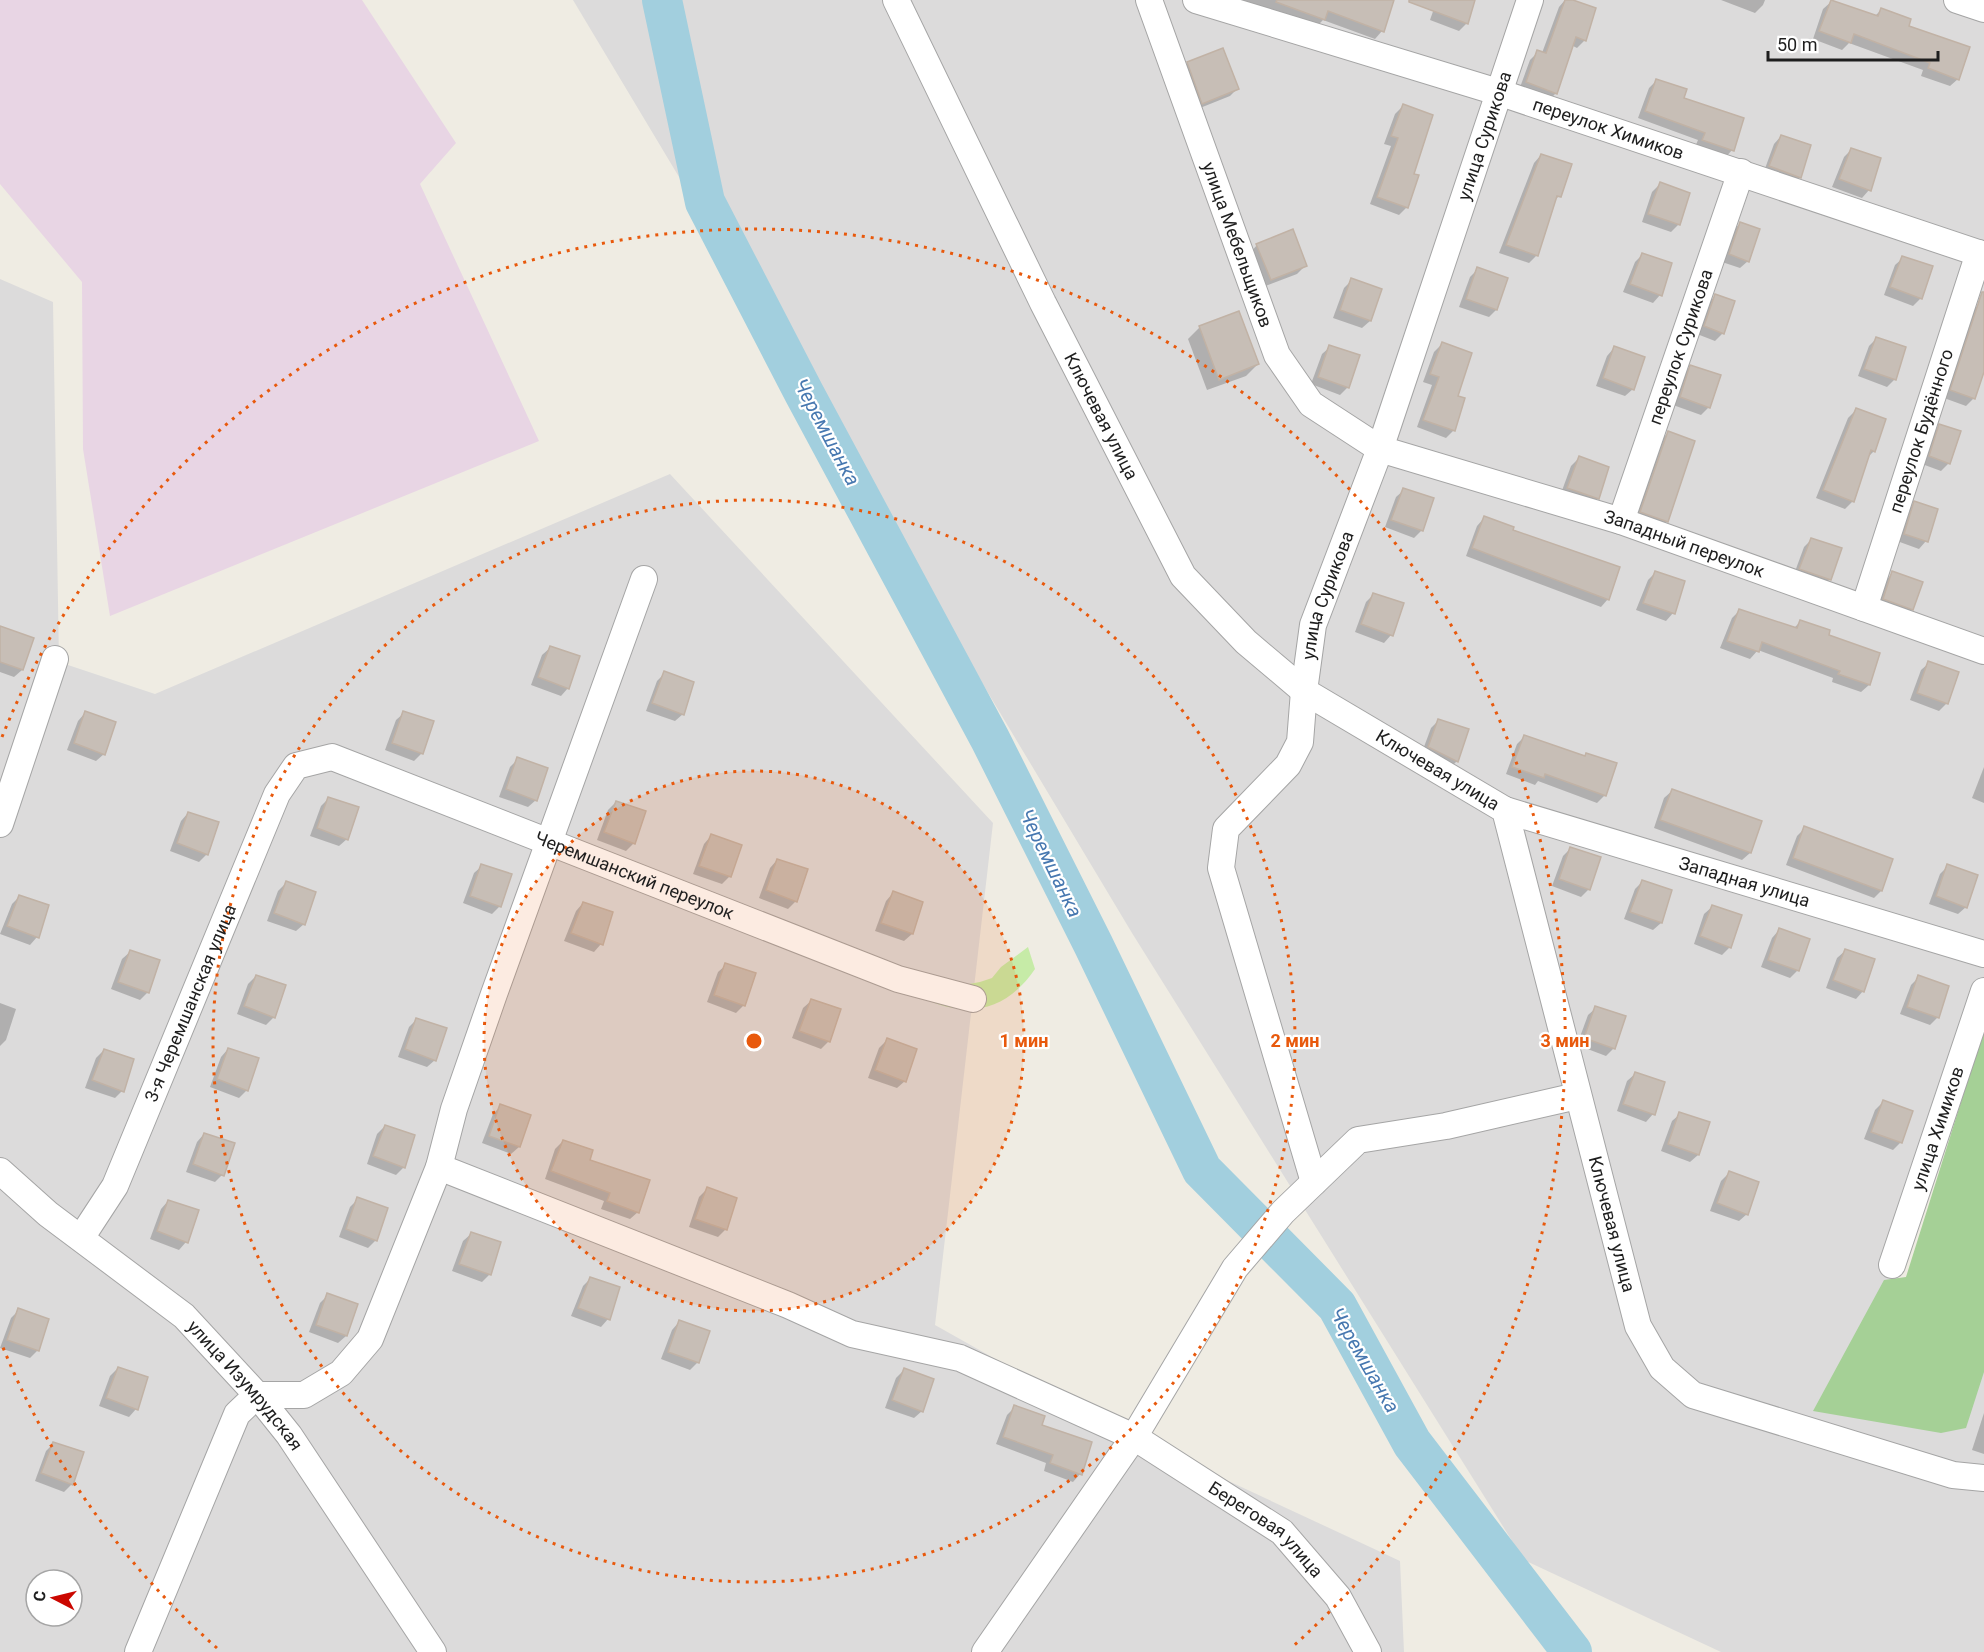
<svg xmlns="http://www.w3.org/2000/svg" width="1984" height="1652" font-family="Roboto,sans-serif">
  <rect width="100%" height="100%" fill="#efece3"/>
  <g fill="#dcdbdb" fill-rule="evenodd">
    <polygon points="573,0 1984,0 1984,1034 1895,1287 1984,1325 1984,1652 1721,1652 1524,1560 1132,933"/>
    <path d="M0,279L53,302L59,662L155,694L670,474L993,823L935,1325L1134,1437L1400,1561L1404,1652H0ZM36,1580H72V1616H36Z"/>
  </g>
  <polygon fill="#e8d5e4" points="0,0 362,0 456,143 420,184 539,441 110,616 83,449 82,282 0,184"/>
  <path fill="#c6eba7" d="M1028,947L1035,969C1007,1010 969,1019 925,999L952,987L980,982L992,978L1001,967Z"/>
  <polygon fill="#a5d096" points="1984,1029 1984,1372 1966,1428 1941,1433 1813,1411 1884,1280 1906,1277"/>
  <g fill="#0003">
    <polygon points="1229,0 1392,0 1382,31 1375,39 1323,20 1316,27"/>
    <polygon points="1437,0 1474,0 1467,23 1459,31 1430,20"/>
    <polygon points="1565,0 1569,0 1585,40 1577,48 1571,45 1556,93 1549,100 1519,90 1530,60 1538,52 1542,53 1559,7"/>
    <polygon points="1721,0 1765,0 1763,5 1755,13"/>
    <polygon points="1831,2 1875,16 1881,10 1907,27 1958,79 1950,86 1921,76 1923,70 1849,43 1842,50 1813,39 1823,9"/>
    <polygon points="1188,64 1237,89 1230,96 1195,110 1181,71"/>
    <polygon points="1656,81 1732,150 1725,158 1695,147 1698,140 1638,118 1649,88"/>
    <polygon points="1403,106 1412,175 1407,207 1399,215 1370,204 1391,146 1384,144 1395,114"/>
    <polygon points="1781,136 1800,177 1792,185 1763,174 1774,144"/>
    <polygon points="1851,150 1869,190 1862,198 1832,187 1844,157"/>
    <polygon points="1541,155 1559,196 1553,202 1536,256 1529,263 1499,253 1534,163"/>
    <polygon points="1660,184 1688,194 1678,225 1671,232 1642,222 1652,192"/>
    <polygon points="1740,224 1748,261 1740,268 1722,262 1732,231"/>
    <polygon points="1257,245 1305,266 1297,274 1263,287 1250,253"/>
    <polygon points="1642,255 1660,295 1653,303 1623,292 1635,262"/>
    <polygon points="1903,258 1921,298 1913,306 1884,295 1895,265"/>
    <polygon points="1478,269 1496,310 1489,317 1459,307 1470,277"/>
    <polygon points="1352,280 1370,321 1362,328 1333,318 1344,288"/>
    <polygon points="1715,296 1723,333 1715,341 1697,334 1708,304"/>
    <polygon points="1979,304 1984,306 1984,368 1974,398 1966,406 1944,398 1972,312"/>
    <polygon points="1200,327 1258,364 1246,376 1207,390 1188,339"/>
    <polygon points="1876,339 1895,379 1887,387 1858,376 1869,346"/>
    <polygon points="1442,344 1457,397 1454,430 1446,438 1417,427 1432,385 1423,382 1434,352"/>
    <polygon points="1330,347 1348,387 1340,395 1311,384 1322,354"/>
    <polygon points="1614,348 1633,389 1625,396 1596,386 1607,356"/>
    <polygon points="1691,367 1709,407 1701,415 1673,405 1683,374"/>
    <polygon points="1856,410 1874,451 1867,458 1853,501 1845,509 1816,498 1848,418"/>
    <polygon points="1940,426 1949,463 1941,471 1922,464 1932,434"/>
    <polygon points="1668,433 1667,521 1659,529 1633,520 1661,440"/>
    <polygon points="1579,458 1598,498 1590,506 1560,496 1571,466"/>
    <polygon points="1404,490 1422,530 1414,538 1385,527 1396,497"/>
    <polygon points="1915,503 1937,510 1926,541 1919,549 1897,541 1907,511"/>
    <polygon points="1484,518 1511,531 1608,599 1601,607 1466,556 1477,526"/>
    <polygon points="1811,540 1830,579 1822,587 1793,577 1804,547"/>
    <polygon points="1655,573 1673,613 1666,621 1636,610 1648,580"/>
    <polygon points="1893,573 1912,609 1905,617 1876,606 1885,581"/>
    <polygon points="1373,595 1391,635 1384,643 1355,632 1366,602"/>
    <polygon points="1739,611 1793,629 1800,622 1827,636 1878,653 1869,685 1861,692 1832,682 1833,678 1758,650 1750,659 1720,648 1732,618"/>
    <polygon points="0,633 22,670 14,677 0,672"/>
    <polygon points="550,648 568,688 561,696 531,685 542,655"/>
    <polygon points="1929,663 1947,703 1939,711 1910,700 1921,670"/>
    <polygon points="665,673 683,714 675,721 646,711 657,681"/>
    <polygon points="85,713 104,754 96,761 67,750 78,721"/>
    <polygon points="404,713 422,753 414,761 385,750 396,720"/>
    <polygon points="1439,720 1457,761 1449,769 1421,755 1431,728"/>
    <polygon points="1524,737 1605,795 1597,803 1538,781 1535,785 1506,774 1517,744"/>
    <polygon points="518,759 536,800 528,807 499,797 510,767"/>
    <polygon points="1984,767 1984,803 1972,798"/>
    <polygon points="1672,791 1750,853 1742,860 1654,828 1664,798"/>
    <polygon points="329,798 347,839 339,846 310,836 321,806"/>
    <polygon points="616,802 634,843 626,851 597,840 608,810"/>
    <polygon points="188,813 207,854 199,862 170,851 181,821"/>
    <polygon points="1805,828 1881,891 1874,898 1786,865 1797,836"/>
    <polygon points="711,836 740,846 729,877 722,884 693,874 704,844"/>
    <polygon points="1570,849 1589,889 1581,897 1552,886 1563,856"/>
    <polygon points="777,860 796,901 788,909 759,898 770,868"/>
    <polygon points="482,866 500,906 492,914 463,903 474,873"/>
    <polygon points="1948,866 1966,907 1958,914 1929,904 1940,874"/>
    <polygon points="1642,882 1661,923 1653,930 1624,919 1635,889"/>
    <polygon points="286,883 304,924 296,931 267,921 278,891"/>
    <polygon points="893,893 922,903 912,934 904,941 875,931 886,901"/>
    <polygon points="19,897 37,937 30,945 0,934 12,904"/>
    <polygon points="583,903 601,944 594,952 564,941 576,911"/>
    <polygon points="1712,907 1730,947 1722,955 1694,944 1704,914"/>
    <polygon points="1779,930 1798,970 1790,978 1761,967 1772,938"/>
    <polygon points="1845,951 1863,991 1856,999 1826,988 1837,958"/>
    <polygon points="130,952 148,992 140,1000 111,989 122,959"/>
    <polygon points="726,965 744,1005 736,1013 707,1002 718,972"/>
    <polygon points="256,976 274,1017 266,1025 237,1014 248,984"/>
    <polygon points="1919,977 1947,987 1937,1018 1930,1025 1900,1014 1911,985"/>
    <polygon points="811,1001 829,1041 821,1049 792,1038 803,1008"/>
    <polygon points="0,1003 16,1009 6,1040 0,1046"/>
    <polygon points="1596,1008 1614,1048 1606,1056 1577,1045 1588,1015"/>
    <polygon points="417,1019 435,1060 427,1067 398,1057 409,1027"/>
    <polygon points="887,1040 905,1081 897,1088 868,1078 879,1048"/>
    <polygon points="228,1049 247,1090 239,1098 210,1087 221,1057"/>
    <polygon points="104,1050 122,1091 115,1098 85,1088 96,1058"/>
    <polygon points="1635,1074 1663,1083 1653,1114 1646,1122 1617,1111 1627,1081"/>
    <polygon points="1883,1102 1901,1142 1893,1150 1864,1139 1875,1110"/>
    <polygon points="501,1106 519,1147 511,1154 482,1143 493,1114"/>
    <polygon points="1680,1114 1698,1155 1690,1162 1661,1151 1672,1121"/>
    <polygon points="385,1126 404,1167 396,1175 367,1164 377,1134"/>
    <polygon points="204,1134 222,1175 215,1182 186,1172 197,1142"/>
    <polygon points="563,1141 588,1161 638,1212 630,1219 601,1209 604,1201 545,1179 555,1149"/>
    <polygon points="1729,1173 1747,1214 1739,1221 1710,1211 1721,1181"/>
    <polygon points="707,1189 735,1199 725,1230 718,1237 689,1227 699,1197"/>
    <polygon points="358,1199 376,1240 368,1248 339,1237 350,1207"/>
    <polygon points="168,1201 186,1242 179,1250 150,1239 161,1209"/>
    <polygon points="471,1234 499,1243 489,1275 482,1282 452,1271 463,1241"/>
    <polygon points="590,1279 608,1319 601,1327 571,1316 583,1286"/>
    <polygon points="328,1295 346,1336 338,1343 309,1332 320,1303"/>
    <polygon points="19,1310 47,1320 37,1351 30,1358 0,1348 11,1318"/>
    <polygon points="679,1322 708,1332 697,1363 690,1370 661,1359 672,1330"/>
    <polygon points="118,1368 136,1409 129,1417 99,1406 110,1376"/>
    <polygon points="904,1370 922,1411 914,1418 885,1408 896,1378"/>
    <polygon points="1015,1407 1040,1426 1080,1474 1073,1482 1044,1471 1046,1463 996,1444 1007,1415"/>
    <polygon points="1984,1413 1984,1454 1972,1450"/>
    <polygon points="53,1444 72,1484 64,1492 35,1481 46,1451"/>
  </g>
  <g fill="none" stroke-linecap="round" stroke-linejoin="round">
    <polyline stroke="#a2cfde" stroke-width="40" points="662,0 705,202 804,393 990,739 1093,944 1202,1170 1337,1306 1412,1443 1572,1652"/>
  </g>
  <g fill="#c7beb6" stroke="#c1b2a5" stroke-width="1.5">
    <polygon points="1277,0 1394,0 1384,32 1328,11 1325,20 1276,2"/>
    <polygon points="1409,0 1475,0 1468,24 1409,2"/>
    <polygon points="1565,0 1573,0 1596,8 1586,41 1576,37 1557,94 1526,82 1537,50 1546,53"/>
    <polygon points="1831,0 1878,16 1881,8 1911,19 1909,26 1970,47 1959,80 1928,68 1930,63 1854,34 1851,43 1819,31"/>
    <polygon points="1223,48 1239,89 1202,104 1187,62"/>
    <polygon points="1656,79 1687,89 1684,98 1744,118 1734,151 1702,140 1705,133 1645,111"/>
    <polygon points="1403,104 1433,115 1414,174 1419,175 1408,208 1377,197 1398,138 1391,136"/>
    <polygon points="1781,135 1811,145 1801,178 1769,166"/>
    <polygon points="1851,148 1881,158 1871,191 1839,179"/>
    <polygon points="1541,154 1572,164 1561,197 1557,196 1538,256 1506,245"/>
    <polygon points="1660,182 1690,193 1680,225 1648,214"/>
    <polygon points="1740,222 1760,229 1749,262 1729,254"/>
    <polygon points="1293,229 1307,266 1271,280 1256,244"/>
    <polygon points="1642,253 1672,263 1662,296 1630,284"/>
    <polygon points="1902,256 1933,266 1922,299 1890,287"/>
    <polygon points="1477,267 1508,278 1497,310 1466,299"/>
    <polygon points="1351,278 1382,289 1371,321 1340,310"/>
    <polygon points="1982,292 1984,292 1984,372 1975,399 1950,390"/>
    <polygon points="1715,294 1735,301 1724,334 1704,326"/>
    <polygon points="1239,311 1259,364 1219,380 1199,326"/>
    <polygon points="1876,337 1906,347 1896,380 1864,369"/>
    <polygon points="1442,342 1472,353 1458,396 1465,398 1455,431 1423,420 1439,377 1430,374"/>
    <polygon points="1329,345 1360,355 1349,388 1318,377"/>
    <polygon points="1614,346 1645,357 1634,390 1603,378"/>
    <polygon points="1690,365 1721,375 1710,408 1680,397"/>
    <polygon points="1856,408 1886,419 1875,452 1871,450 1854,502 1823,490"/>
    <polygon points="1939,424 1961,431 1950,464 1929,456"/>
    <polygon points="1668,431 1695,441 1668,522 1640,512"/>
    <polygon points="1579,456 1609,467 1599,499 1567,488"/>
    <polygon points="1403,488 1434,498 1423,531 1391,520"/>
    <polygon points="1914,501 1938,509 1928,542 1904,534"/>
    <polygon points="1484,516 1514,527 1513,530 1620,567 1609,600 1472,548"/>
    <polygon points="1811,538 1842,548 1831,580 1799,569"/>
    <polygon points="1655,571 1685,581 1675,614 1643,603"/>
    <polygon points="1892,571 1923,582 1913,610 1883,599"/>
    <polygon points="1373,593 1404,603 1393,636 1361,624"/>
    <polygon points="1739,609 1797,628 1800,620 1830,630 1829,635 1880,653 1870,685 1838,674 1840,671 1762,642 1759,652 1727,641"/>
    <polygon points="0,626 34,638 23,670 0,662"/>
    <polygon points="550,646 580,656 569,689 538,677"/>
    <polygon points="1928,661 1959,672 1948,704 1917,693"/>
    <polygon points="664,671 694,682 684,715 652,703"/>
    <polygon points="85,711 116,722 105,755 74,743"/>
    <polygon points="403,711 434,721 423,754 392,743"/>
    <polygon points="1438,719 1469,729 1458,762 1428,747"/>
    <polygon points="1524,735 1585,756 1586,753 1617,763 1606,796 1545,774 1544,778 1512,767"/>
    <polygon points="517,757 548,768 537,801 506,789"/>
    <polygon points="1672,789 1762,821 1751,853 1660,820"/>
    <polygon points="328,797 359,807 348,840 317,828"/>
    <polygon points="616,801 646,811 635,844 604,832"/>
    <polygon points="188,812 219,822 208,855 177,843"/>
    <polygon points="1804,826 1893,859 1882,891 1793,858"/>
    <polygon points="711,834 742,845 731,877 699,866"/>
    <polygon points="1570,847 1601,857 1590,890 1559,879"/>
    <polygon points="777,859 808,869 797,902 766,890"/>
    <polygon points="481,864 512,874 501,907 470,896"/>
    <polygon points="1947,864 1978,875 1967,908 1936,896"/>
    <polygon points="1642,880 1672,890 1662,923 1630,912"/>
    <polygon points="286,881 316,892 305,925 274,913"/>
    <polygon points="893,891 923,902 913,934 881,923"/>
    <polygon points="19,895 49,905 39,938 7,926"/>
    <polygon points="583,902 613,912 603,945 571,933"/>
    <polygon points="1712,905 1742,915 1731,948 1700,936"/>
    <polygon points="1779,928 1810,939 1799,971 1768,960"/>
    <polygon points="1845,949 1875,959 1864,992 1833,980"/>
    <polygon points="130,950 160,960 149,993 118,982"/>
    <polygon points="725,963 756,973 745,1006 714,995"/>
    <polygon points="256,975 286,985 275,1018 244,1006"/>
    <polygon points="1918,975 1949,986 1939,1018 1907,1007"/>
    <polygon points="811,999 841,1009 830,1042 799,1031"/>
    <polygon points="1595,1006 1626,1016 1615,1049 1584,1038"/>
    <polygon points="416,1018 447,1028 436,1061 405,1049"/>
    <polygon points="887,1038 917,1049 906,1082 875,1070"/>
    <polygon points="228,1048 259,1058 248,1091 217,1079"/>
    <polygon points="104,1049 134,1059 124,1092 92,1080"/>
    <polygon points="1635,1072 1665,1082 1655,1115 1623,1104"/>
    <polygon points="1883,1100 1913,1111 1902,1143 1871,1132"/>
    <polygon points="500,1104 531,1115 520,1147 489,1136"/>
    <polygon points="1679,1112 1710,1122 1699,1155 1668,1144"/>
    <polygon points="385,1125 415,1135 405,1168 373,1156"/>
    <polygon points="204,1133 235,1143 224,1176 193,1164"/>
    <polygon points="563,1140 593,1150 590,1160 650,1180 639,1213 607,1201 610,1193 551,1171"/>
    <polygon points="1729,1171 1759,1182 1748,1215 1717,1203"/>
    <polygon points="707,1187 737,1198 727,1230 695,1219"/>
    <polygon points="357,1197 388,1208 377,1241 346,1229"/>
    <polygon points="168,1200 199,1210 188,1243 157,1231"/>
    <polygon points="471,1232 501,1242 491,1275 459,1264"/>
    <polygon points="590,1277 620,1287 610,1320 578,1308"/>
    <polygon points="327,1293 358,1304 347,1336 316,1325"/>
    <polygon points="18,1308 49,1319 39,1351 7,1340"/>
    <polygon points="679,1320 710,1331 699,1363 668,1352"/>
    <polygon points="118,1367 148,1377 138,1410 106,1398"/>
    <polygon points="904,1368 934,1379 923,1412 892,1400"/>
    <polygon points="1014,1405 1045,1416 1042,1425 1092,1442 1082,1475 1050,1463 1053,1455 1003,1437"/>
    <polygon points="53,1442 84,1452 73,1485 41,1473"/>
  </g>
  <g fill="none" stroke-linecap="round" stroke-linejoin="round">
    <g stroke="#a5a5a5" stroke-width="28">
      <g id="street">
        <path id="s1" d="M896,0L1043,303L1183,576L1246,642L1304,691L1505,810L1638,1326L1662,1368L1693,1395L1953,1475L1984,1478"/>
        <path id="s2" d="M1149,0L1277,355L1311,404L1380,449L1621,521L1984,651"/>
        <path id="s3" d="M1196,0L1501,93L1984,255"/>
        <polyline points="1957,0 1984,9"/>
        <path id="s4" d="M1621,521L1741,172"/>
        <path id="s5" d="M1864,608L1979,253"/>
        <path id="s6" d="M1505,810L1984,954"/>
        <polyline points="0,824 55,659"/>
        <path id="s7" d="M439,1167L788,1305L852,1334L960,1358L1134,1437L1282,1532L1338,1597L1368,1652"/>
        <path id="s8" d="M0,1171L48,1214L184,1316L257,1395L289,1435L433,1652"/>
        <path id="s9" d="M1314,1182L1221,868L1226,829L1288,765L1300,742L1304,691L1313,625L1380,449L1530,0"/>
        <path id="s10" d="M81,1238L115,1186L277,794L296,766L332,757L898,979L973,999"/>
        <path id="s11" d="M1892,1265L1984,991"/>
        <polyline points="138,1652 237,1414 257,1395 304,1395 341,1373 370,1339 439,1167 454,1109 494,994 644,579"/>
        <polyline points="985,1652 1134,1437 1235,1268 1283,1212 1358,1140 1446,1126 1577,1096"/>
      </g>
    </g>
    <use href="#street" stroke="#fff" stroke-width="26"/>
  </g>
  <circle cx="754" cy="1041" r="270" fill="#e8590c" fill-opacity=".12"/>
  <g fill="none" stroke="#e8590c" stroke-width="3" stroke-dasharray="3 6">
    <circle cx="754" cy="1041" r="270"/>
    <circle cx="754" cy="1041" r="541"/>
    <path d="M217 1648A811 811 0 0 1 2 1345M2 737A811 811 0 1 1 1291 1648"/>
  </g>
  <g text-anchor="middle" stroke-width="4.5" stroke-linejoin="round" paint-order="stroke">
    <g font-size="18" fill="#1e1e1e" stroke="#fff">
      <text dy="6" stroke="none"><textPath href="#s3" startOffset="432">переулок Химиков</textPath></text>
      <text dy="6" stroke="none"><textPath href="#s9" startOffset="1118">улица Сурикова</textPath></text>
      <text dy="6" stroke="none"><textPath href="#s2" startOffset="260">улица Мебельщиков</textPath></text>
      <text dy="6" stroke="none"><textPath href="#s4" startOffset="184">переулок Сурикова</textPath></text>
      <text dy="6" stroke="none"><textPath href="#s1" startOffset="464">Ключевая улица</textPath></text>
      <text dy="6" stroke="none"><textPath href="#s5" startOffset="186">переулок Будённого</textPath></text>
      <text dy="6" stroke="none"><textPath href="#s2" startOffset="838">Западный переулок</textPath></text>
      <text dy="6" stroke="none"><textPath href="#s9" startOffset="632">улица Сурикова</textPath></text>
      <text dy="6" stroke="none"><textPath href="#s1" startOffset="966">Ключевая улица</textPath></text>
      <text dy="6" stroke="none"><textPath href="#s10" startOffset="882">Черемшанский переулок</textPath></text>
      <text dy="6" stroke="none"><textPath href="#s6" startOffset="250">Западная улица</textPath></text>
      <text dy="6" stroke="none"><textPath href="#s10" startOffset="260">3-я Черемшанская улица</textPath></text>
      <text dy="6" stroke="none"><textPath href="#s11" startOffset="144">улица Химиков</textPath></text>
      <text dy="6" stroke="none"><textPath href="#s1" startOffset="1472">Ключевая улица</textPath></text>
      <text dy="6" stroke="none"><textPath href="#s8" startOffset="327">улица Изумрудская</textPath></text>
      <text dy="6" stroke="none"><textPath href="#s7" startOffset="909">Береговая улица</textPath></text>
    </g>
    <g font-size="20" font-style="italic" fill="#4778b0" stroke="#fff">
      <text transform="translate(827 432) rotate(62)" y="7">Черемшанка</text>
      <text transform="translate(1051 863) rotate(64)" y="7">Черемшанка</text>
      <text transform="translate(1365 1360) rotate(60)" y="7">Черемшанка</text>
    </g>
  </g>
  <circle cx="754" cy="1041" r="9" fill="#e8590c" stroke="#fff" stroke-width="3"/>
  <g font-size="18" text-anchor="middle" font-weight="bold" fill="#e8590c" stroke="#fff" stroke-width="4.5" stroke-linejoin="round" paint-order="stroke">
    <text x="1024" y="1047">1 мин</text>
    <text x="1295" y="1047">2 мин</text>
    <text x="1565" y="1047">3 мин</text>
  </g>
  <g transform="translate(54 1598) rotate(277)"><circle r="28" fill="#ffffff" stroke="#a5a5a5" stroke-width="1.5"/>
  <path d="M0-4.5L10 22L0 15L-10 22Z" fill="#cb0700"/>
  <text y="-9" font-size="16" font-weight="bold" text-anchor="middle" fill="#1e1e1e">С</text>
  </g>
  <path d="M1768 51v9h170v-9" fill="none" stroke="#1e1e1e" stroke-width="3"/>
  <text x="1777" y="51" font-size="18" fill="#1e1e1e" stroke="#ffffff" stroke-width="4.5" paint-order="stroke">50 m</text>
</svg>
